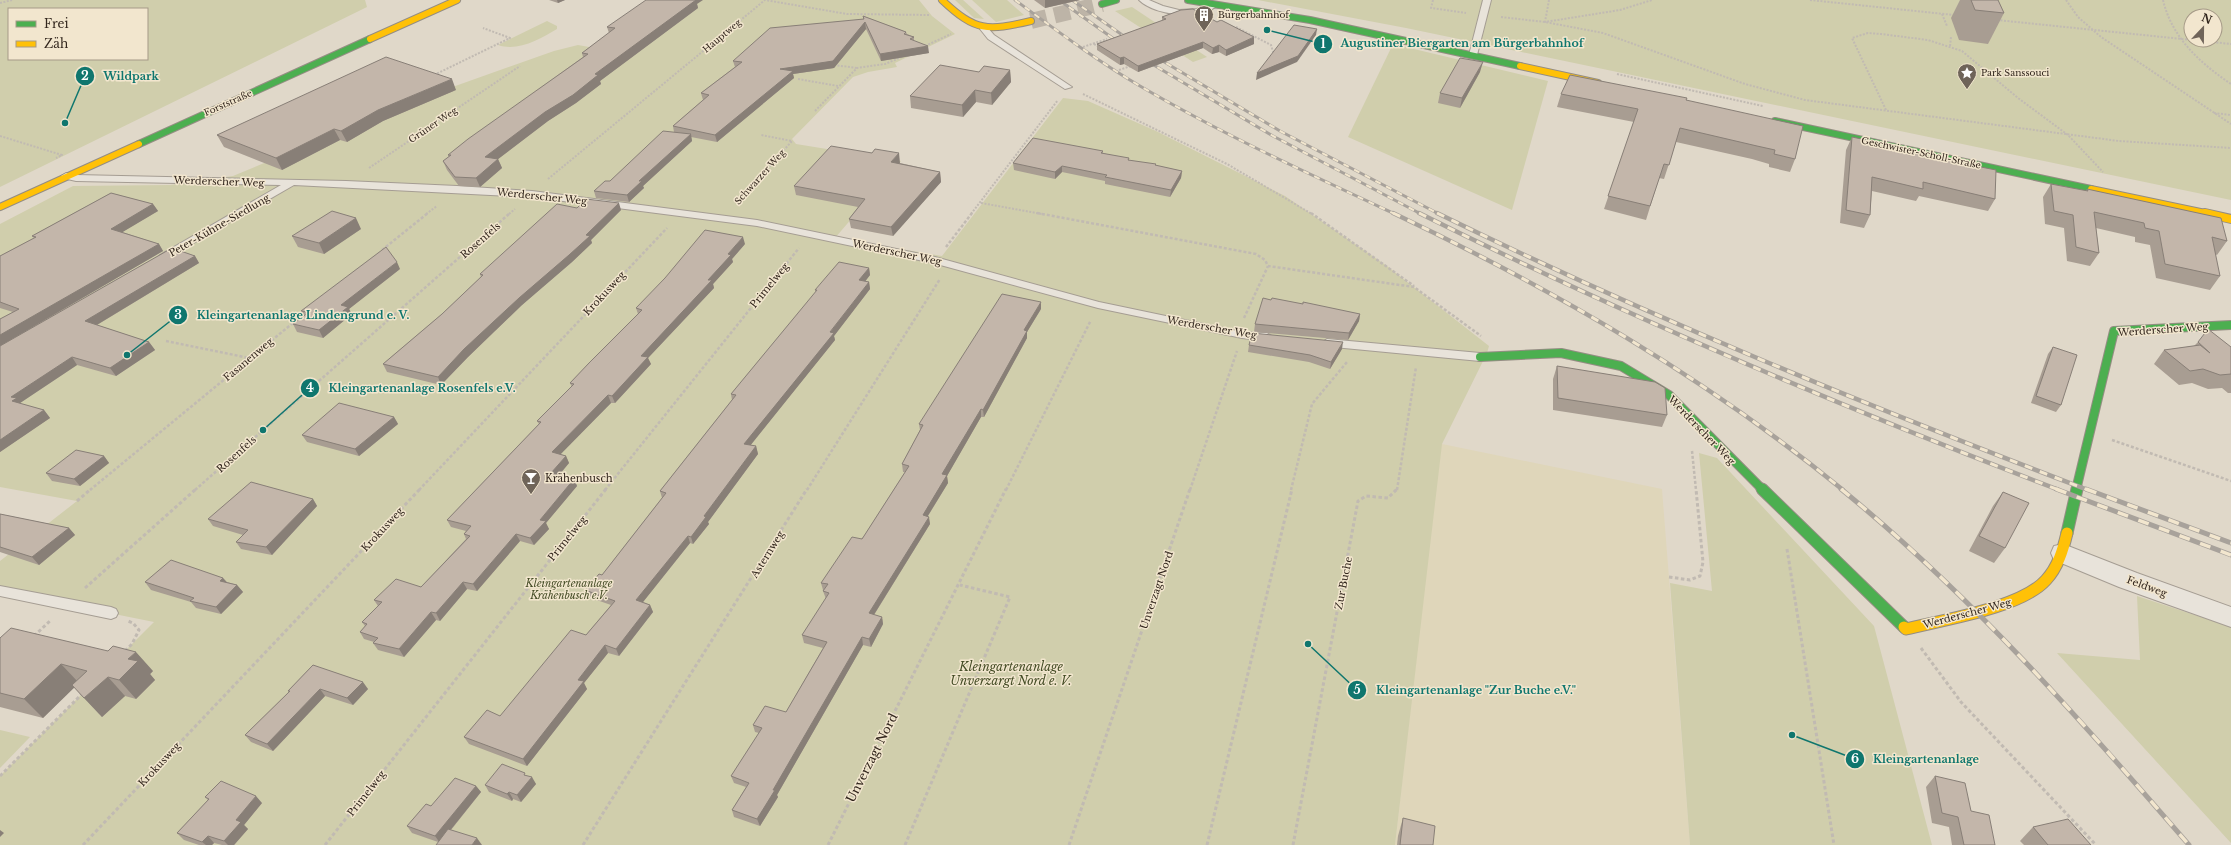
<svg xmlns="http://www.w3.org/2000/svg" width="2231" height="845" font-family="'Libre Baskerville',serif">
  <rect width="100%" height="100%" fill="#e0d8c9"/>
  <polygon fill="#dfd6ba" points="1442,444 1662,489 1690,845 1395,845 1440,446"/>
  <g fill="#d0ceac" fill-rule="evenodd">
    <path d="M0,0H365L367,7L0,187ZM9,9H147V59H9Z"/>
    <polygon points="691,0 919,0 932,16 955,34 895,63 897,67 868,72 853,77 792,139 796,144 901,161 835,238 942,256 1063,98 1088,101 1156,131 1285,196 1387,266 1489,346 1487,353 1442,444 1395,845 0,845 0,776 154,622 0,591 0,561 77,501 0,487 0,224 73,186 170,185 233,176 416,100 554,51 578,45 617,52"/>
    <polygon points="955,0 963,0 984,19 974,18"/>
    <polygon points="972,0 1007,0 1024,15 996,22"/>
    <path d="M1258,0H2231V200L1406,28ZM2191,16H2215V40H2191Z"/>
    <polygon points="1132,7 1207,57 1193,62 1115,11"/>
    <path d="M547,21L557,26V29C540,39 518,52 498,45Z"/>
    <polygon points="1393,44 1548,81 1512,210 1348,137"/>
    <polygon points="1699,453 1717,458 1874,626 1932,845 1690,845 1670,583 1712,591"/>
    <polygon points="2137,596 2231,627 2231,843 2057,653 2140,660"/>
    <polygon points="0,730 30,737 0,768"/>
  </g>
  <g fill="none" stroke-linecap="round" stroke-linejoin="round">
    <polyline stroke="#bdb4a7" stroke-width="16" stroke-dasharray="16 8" stroke-linecap="butt" points="1031,21 1102,4"/>
    <g stroke="#a59d93" stroke-width="2">
      <g id="lane">
        <path d="M1139,0H1149L1163,6L1179,10L1197,9L1215,2L1219,4C1202,21 1155,16 1139,0Z"/>
        <polygon points="1483,0 1491,0 1477,55 1473,57 1469,55"/>
        <polygon points="981,27 987,27 994,35 1072,87 1065,89 988,39 980,29"/>
        <polygon points="66,173 76,175 346,181 457,186 532,191 757,220 935,257 1099,302 1242,332 1267,333 1273,337 1267,341 1242,338 1098,308 933,263 757,226 532,197 294,185 164,260 159,257 160,255 281,185 76,181 63,178 61,176"/>
        <polygon points="1327,339 1480,353 1486,357 1480,361 1323,346 1321,343"/>
        <polygon points="0,586 111,607 116,609 118,613 116,617 111,619 0,596"/>
      </g>
    </g>
    <g stroke="#a59d93" stroke-width="2">
      <polygon id="street" points="2063,544 2137,573 2231,607 2231,627 2119,587 2054,560 2051,553 2054,546"/>
    </g>
    <g stroke="#948d83" stroke-width="8">
      <g id="fast-far2">
        <polyline points="1188,0 1310,20 1520,66"/>
        <polyline points="1102,4 1116,0"/>
        <polyline points="1775,121 2091,189"/>
        <polyline points="139,144 370,39"/>
      </g>
    </g>
    <g stroke="#948d83" stroke-width="10">
      <g id="fast-far1">
        <polyline points="1480,357 1561,353 1621,366 1669,395 1763,490"/>
        <polyline points="2076,490 2114,331 2231,325"/>
      </g>
    </g>
    <g stroke="#948d83" stroke-width="13">
      <g id="fast">
        <polyline points="1762,489 1904,627"/>
        <polyline points="2067,533 2077,489"/>
      </g>
    </g>
    <g stroke="#948d83" stroke-width="8">
      <g id="slow-far2">
        <path d="M942,0C976,32 987,31 1031,21"/>
        <polyline points="370,39 457,0"/>
        <polyline points="1520,66 1598,83"/>
        <polyline points="2091,189 2210,214"/>
        <polyline points="0,207 139,144"/>
      </g>
    </g>
    <g stroke="#948d83" stroke-width="10">
      <polyline id="slow-far1" points="2205,213 2231,219"/>
    </g>
    <g stroke="#948d83" stroke-width="13">
      <path id="slow" d="M1904,627L1906,629C1942,620 2021,608 2046,580C2058,567 2063,550 2067,533"/>
    </g>
    <g stroke="#c1bab2" stroke-width="2" stroke-dasharray="2 1.5" stroke-linecap="butt">
      <polyline points="1433,0 1431,8 1466,13"/>
      <polyline points="1549,0 1545,22 1620,10 1652,0"/>
      <polyline points="1810,0 1954,15"/>
      <polyline points="2066,0 2078,17 2101,37 2231,124"/>
      <path d="M2163,0C2172,38 2200,63 2231,84"/>
      <polyline points="0,3 12,0"/>
      <polyline points="1942,14 1947,26"/>
      <polyline points="1501,17 1545,22 1603,33 1745,84 1805,100 2119,141 2231,148"/>
      <polyline points="1997,20 2231,44"/>
      <polyline points="1236,27 1271,45 1274,55"/>
      <polyline points="1094,44 1099,47"/>
      <polyline points="925,46 951,34"/>
      <polyline points="1950,46 1951,37"/>
      <polyline points="1083,47 1107,39"/>
      <polyline points="834,65 857,68"/>
      <polyline points="1119,70 1131,66"/>
      <polyline points="1617,74 1763,106"/>
      <polyline points="434,75 510,38 483,28"/>
      <polyline points="798,79 838,86"/>
      <polyline points="1083,94 1227,164 1312,214"/>
      <polyline points="1886,110 1852,38 1868,33 1881,34 1928,40 1962,51 2018,98 2068,135 2103,172"/>
      <polyline points="815,111 857,68 885,64 904,56"/>
      <polyline points="2214,113 2231,115"/>
      <polyline points="0,136 62,155 56,158"/>
      <polyline points="369,168 520,66"/>
      <polyline points="548,179 765,0 847,14 930,15"/>
      <polyline points="737,203 792,141 761,135"/>
      <polyline points="981,203 1042,214"/>
      <polyline points="426,214 437,206"/>
      <polyline points="509,214 515,209"/>
      <polyline points="971,214 1058,100"/>
    </g>
    <g stroke="#c1bab2" stroke-width="2.5" stroke-dasharray="3 2" stroke-linecap="butt">
      <polyline points="1037,213 1256,254 1265,260 1268,266 1414,287 1481,336"/>
      <polyline points="1311,213 1414,286"/>
      <polyline points="946,247 972,213"/>
      <polyline points="382,250 428,213"/>
      <polyline points="1244,318 1268,266"/>
      <polyline points="166,341 249,358"/>
      <polyline points="2112,440 2231,481"/>
      <polyline points="1692,451 1696,490"/>
      <polyline points="90,490 305,313"/>
      <polyline points="195,490 510,213"/>
      <polyline points="419,490 667,228"/>
      <polyline points="605,490 799,248"/>
      <polyline points="807,490 940,279"/>
      <polyline points="1006,490 1091,320"/>
      <polyline points="1190,490 1237,351"/>
      <polyline points="1291,490 1312,404 1347,362"/>
      <polyline points="1397,490 1416,367"/>
    </g>
    <g stroke="#c1bab2" stroke-width="3" stroke-dasharray="3.5 2.5" stroke-linecap="butt">
      <polyline points="77,501 91,489"/>
      <polyline points="1787,549 1834,845"/>
      <polyline points="1669,577 1690,580 1700,576 1703,562 1696,489"/>
      <polyline points="85,588 196,489"/>
      <polyline points="34,636 51,620"/>
      <polyline points="1921,648 1961,702 2096,845"/>
      <polyline points="125,651 132,644 139,630 133,623 128,621"/>
      <polyline points="0,776 83,693"/>
      <polyline points="83,845 420,489"/>
      <polyline points="325,845 606,489"/>
      <polyline points="583,845 807,489"/>
      <polyline points="828,845 1006,489"/>
      <polyline points="905,845 1010,597 960,585"/>
      <polyline points="1069,845 1190,489"/>
      <polyline points="1207,845 1292,489"/>
      <polyline points="1293,845 1358,501 1366,496 1388,498 1397,489"/>
    </g>
    <use href="#lane" fill="#e8e3da" fill-rule="evenodd"/>
    <use href="#street" fill="#e8e3da" fill-rule="evenodd"/>
    <use href="#fast-far2" stroke="#4caf50" stroke-width="6"/>
    <use href="#fast-far1" stroke="#4caf50" stroke-width="8"/>
    <use href="#fast" stroke="#4caf50" stroke-width="11"/>
    <use href="#slow-far2" stroke="#ffc107" stroke-width="6"/>
    <use href="#slow-far1" stroke="#ffc107" stroke-width="8"/>
    <use href="#slow" stroke="#ffc107" stroke-width="11"/>
    <g stroke="#a8a29b" stroke-width="3">
      <g id="rail-far2">
        <path d="M1015,0C1056,30 1096,60 1140,86C1222,134 1309,174 1395,214"/>
        <polyline points="1059,0 1121,44"/>
        <polyline points="1072,0 1131,41"/>
        <polyline points="1156,57 1280,131 1439,214"/>
        <polyline points="1147,61 1273,136 1421,214"/>
      </g>
    </g>
    <g stroke="#a8a29b" stroke-width="4.5">
      <g id="rail-far1">
        <path d="M1393,213C1553,289 1705,377 1843,490"/>
        <path d="M1419,213C1627,317 1842,407 2059,490"/>
        <path d="M1437,213C1649,317 1868,406 2088,490"/>
      </g>
    </g>
    <g stroke="#a8a29b" stroke-width="5">
      <g id="rail">
        <path d="M1841,489C1970,594 2081,720 2189,845"/>
        <polyline points="2056,489 2231,555"/>
        <polyline points="2086,489 2231,543"/>
      </g>
    </g>
    <use href="#rail-far2" stroke="#f2e6ce" stroke-width="2" stroke-dasharray="6" stroke-linecap="butt"/>
    <use href="#rail-far1" stroke="#f2e6ce" stroke-width="3" stroke-dasharray="8" stroke-linecap="butt"/>
    <use href="#rail" stroke="#f2e6ce" stroke-width="3.5" stroke-dasharray="11" stroke-linecap="butt"/>
  </g>
  <g fill="#a89d92">
    <polygon points="549,0 565,0 558,3"/>
    <polygon points="1034,0 1080,0 1045,8"/>
    <polygon points="1960,0 1998,0 2004,13 1988,44 1959,40 1951,18"/>
    <polygon points="697,4 698,8 600,81 601,84 576,103 548,121 498,159 502,168 480,187 459,186 447,170 443,161 449,157 448,155 583,57 582,53 609,33 607,27"/>
    <polygon points="863,16 906,32 907,34 914,37 914,41 929,53 881,61 866,29 834,68 793,74 794,78 717,142 691,137 692,141 643,186 644,188 629,202 596,198 594,191 610,181 674,132 673,126 703,100 701,93 735,67 733,61 863,19"/>
    <polygon points="1162,17 1254,44 1226,56 1219,52 1212,54 1203,48 1138,72 1124,64 1120,65 1097,50 1097,44 1162,21"/>
    <polygon points="1010,70 1011,82 992,105 976,102 963,117 911,108 910,96 979,72"/>
    <polygon points="1480,72 1460,108 1438,103 1440,93"/>
    <polygon points="456,90 383,121 347,142 340,140 282,170 224,147 217,135"/>
    <polygon points="1561,94 1686,100 1795,159 1790,172 1769,167 1769,164 1752,159 1676,142 1664,179 1659,178 1646,220 1604,209 1634,122 1557,107"/>
    <polygon points="1852,137 1875,146 1995,199 1988,211 1919,196 1916,201 1872,191 1870,215 1864,228 1840,223 1846,150"/>
    <polygon points="1103,151 1103,153 1129,160 1182,171 1181,178 1170,197 1105,184 1105,181 1062,172 1055,179 1014,170 1013,163"/>
    <polygon points="900,163 940,172 941,182 893,236 851,228 849,219 858,207 796,195 794,186"/>
    <polygon points="2051,184 2086,191 2087,189 2227,241 2217,255 2215,254 2220,276 2210,290 2156,278 2150,245 2135,242 2135,237 2096,228 2099,253 2090,266 2067,261 2064,228 2045,224 2043,197"/>
    <polygon points="111,193 153,204 158,211 122,232 159,244 163,251 6,343 172,248 195,256 199,263 97,325 149,342 155,350 116,376 77,365 20,403 21,404 44,410 50,418 0,452 0,319 13,312 0,308 0,256 34,238 32,236"/>
    <polygon points="577,208 621,210 591,240 592,243 572,262 522,305 468,357 441,385 387,372 383,364 442,314 481,277 480,274"/>
    <polygon points="361,229 324,254 298,247 292,236"/>
    <polygon points="745,244 732,259 733,262 713,284 714,288 648,358 651,364 615,403 611,403 560,454 566,456 569,463 559,475 574,479 577,486 546,523 549,529 534,545 520,541 477,591 467,589 440,621 436,620 404,657 378,650 373,643 374,642 364,639 360,632 365,626 362,622 378,606 374,600 421,587 466,539 464,534 466,531 451,527 447,520 539,424 537,421 572,387 570,383 638,314 636,308"/>
    <polygon points="869,268 870,275 865,281 869,282 870,289 834,336 835,340 750,445 756,446 758,454 708,522 709,524 693,544 690,543 643,602 650,605 653,612 619,656 608,653 584,683 587,689 527,766 469,744 464,737 500,716 586,635 611,605 588,597 585,590 602,575 662,498 660,491 732,400 731,394 816,292 815,290"/>
    <polygon points="400,269 349,309 352,314 323,338 297,332 293,324 304,316 301,311"/>
    <polygon points="1271,300 1303,304 1360,314 1359,321 1348,340 1254,332 1255,324"/>
    <polygon points="1041,309 1027,332 1027,338 984,417 981,417 947,476 948,483 928,516 930,524 874,615 882,617 883,624 871,647 863,645 777,795 778,797 760,826 734,817 732,810 746,787 734,783 731,776 759,733 755,732 753,725 786,712 823,648 804,643 802,635 826,599 823,591 824,590 823,590 821,583 864,536 905,472 903,472 902,464 920,430 919,424"/>
    <polygon points="2198,342 2231,347 2231,393 2228,393 2222,388 2208,389 2192,383 2179,385 2154,364 2164,350 2194,346"/>
    <polygon points="1249,345 1342,349 1330,369 1309,362 1248,352"/>
    <polygon points="2053,347 2061,405 2056,412 2031,403 2048,354"/>
    <polygon points="1557,366 1667,415 1662,427 1553,410 1553,379"/>
    <polygon points="394,417 398,424 359,456 307,442 302,435"/>
    <polygon points="104,456 109,463 80,486 52,481 46,473"/>
    <polygon points="2003,492 2005,548 1994,563 1969,551 1993,506"/>
    <polygon points="313,499 317,506 272,555 241,549 236,542 243,535 213,526 208,519"/>
    <polygon points="0,514 69,528 75,535 39,565 0,552"/>
    <polygon points="223,578 227,582 237,585 243,592 221,614 196,608 191,602 151,590 145,582"/>
    <polygon points="0,638 153,671 150,674 155,680 136,699 125,696 102,717 74,687 43,718 0,707"/>
    <polygon points="313,665 368,689 353,705 325,696 273,751 251,742 245,735 289,692 288,691"/>
    <polygon points="527,776 536,784 521,802 513,799 512,801 489,792 485,785"/>
    <polygon points="1935,776 1971,811 1995,845 1952,845 1949,827 1932,823 1926,787"/>
    <polygon points="476,786 481,792 451,830 438,842 412,833 407,826 431,806"/>
    <polygon points="205,797 262,803 244,825 248,829 234,845 222,845 214,843 212,845 199,845 184,840 177,833 208,800"/>
    <polygon points="1403,818 1433,845 1397,845 1398,836"/>
    <polygon points="2033,827 2091,845 2024,845 2020,841"/>
  </g>
  <g fill="#887f77">
    <polygon points="557,0 565,0 558,3"/>
    <polygon points="691,0 703,0 697,4 698,8 600,81 601,84 576,103 548,121 489,166 485,157 595,74"/>
    <polygon points="1045,0 1080,0 1045,8"/>
    <polygon points="865,22 866,29 834,68 793,74 794,78 717,142 715,135 780,69"/>
    <polygon points="1317,29 1316,35 1297,62 1256,80 1257,73"/>
    <polygon points="1254,37 1254,44 1226,56 1226,50"/>
    <polygon points="1203,42 1203,48 1138,72 1138,66"/>
    <polygon points="1219,45 1219,52 1212,54 1213,48"/>
    <polygon points="928,46 929,53 881,61 880,54"/>
    <polygon points="1124,57 1124,64 1120,65 1120,58"/>
    <polygon points="1483,62 1480,72 1460,108 1462,98"/>
    <polygon points="1010,70 1011,82 992,105 991,93"/>
    <polygon points="452,79 456,90 383,121 347,142 341,131 378,110"/>
    <polygon points="975,90 976,102 963,117 962,105"/>
    <polygon points="334,129 340,140 282,170 276,158"/>
    <polygon points="691,134 692,141 643,186 644,188 629,202 627,195 639,181"/>
    <polygon points="899,153 900,163 893,171 891,162"/>
    <polygon points="498,159 502,168 480,187 476,178"/>
    <polygon points="1062,166 1062,172 1055,179 1055,172"/>
    <polygon points="1182,171 1181,178 1170,197 1171,190"/>
    <polygon points="940,172 941,182 893,236 891,227"/>
    <polygon points="619,203 621,210 591,240 592,243 572,262 522,305 468,357 441,385 438,377 464,349"/>
    <polygon points="153,204 158,211 116,236 111,229"/>
    <polygon points="356,218 361,229 324,254 319,243"/>
    <polygon points="743,237 745,244 732,259 733,262 713,284 714,288 648,358 651,364 615,403 612,396 641,356 708,280 728,254"/>
    <polygon points="159,244 163,251 0,346 0,335"/>
    <polygon points="195,256 199,263 90,329 85,321"/>
    <polygon points="397,262 400,269 349,309 352,314 323,338 319,330 341,305"/>
    <polygon points="869,268 870,275 861,287 859,280"/>
    <polygon points="869,282 870,289 834,336 835,340 746,451 744,444"/>
    <polygon points="1041,302 1041,309 1027,332 1027,338 984,417 983,410 1024,330"/>
    <polygon points="1360,314 1359,321 1348,340 1349,333"/>
    <polygon points="149,342 155,350 116,376 110,368"/>
    <polygon points="1343,342 1342,349 1330,369 1331,362"/>
    <polygon points="72,357 77,365 20,403 23,406 12,401 11,397"/>
    <polygon points="608,395 611,403 555,460 552,452"/>
    <polygon points="981,409 981,417 947,476 948,483 924,522 923,515 942,474"/>
    <polygon points="44,410 50,418 0,452 0,440"/>
    <polygon points="394,417 398,424 359,456 355,449"/>
    <polygon points="756,446 758,454 708,522 709,524 693,544 691,537 704,516"/>
    <polygon points="104,456 109,463 80,486 74,479"/>
    <polygon points="566,456 569,463 554,481 551,473"/>
    <polygon points="574,479 577,486 546,523 549,529 534,545 530,538 540,520"/>
    <polygon points="313,499 317,506 272,555 266,547"/>
    <polygon points="929,517 930,524 870,621 869,613"/>
    <polygon points="69,528 75,535 39,565 32,557"/>
    <polygon points="516,534 520,541 477,591 473,584"/>
    <polygon points="688,536 690,543 639,607 636,600"/>
    <polygon points="223,578 229,585 220,581"/>
    <polygon points="463,582 467,589 440,621 436,613"/>
    <polygon points="237,585 243,592 221,614 216,607"/>
    <polygon points="650,605 653,612 619,656 616,649"/>
    <polygon points="431,612 436,620 404,657 399,649"/>
    <polygon points="882,617 883,624 871,647 869,639"/>
    <polygon points="862,637 863,645 777,795 778,797 760,826 757,819 773,790"/>
    <polygon points="605,645 608,653 584,683 587,689 527,766 523,759 578,680"/>
    <polygon points="136,652 153,671 150,674 155,680 136,699 119,680 128,659"/>
    <polygon points="61,664 79,683 43,718 24,699"/>
    <polygon points="108,677 125,696 102,717 84,698"/>
    <polygon points="363,682 368,689 353,705 347,698"/>
    <polygon points="320,689 325,696 273,751 267,744"/>
    <polygon points="532,777 536,784 521,802 517,795"/>
    <polygon points="476,786 481,792 440,843 435,836"/>
    <polygon points="509,792 513,799 512,801 507,794"/>
    <polygon points="256,796 262,803 244,825 248,829 234,845 228,845 224,841 236,820"/>
    <polygon points="0,830 4,833 0,837"/>
    <polygon points="208,836 214,843 212,845 206,845 202,842"/>
    <polygon points="477,838 482,845 472,845"/>
  </g>
  <g fill="#c3b6aa" stroke="#887f77">
    <polygon points="646,0 696,0 595,74 598,75 573,95 545,112 485,157 498,159 476,178 455,177 443,161 451,155 448,155 468,139 588,54 582,53 615,28 607,27"/>
    <polygon points="1971,0 1998,0 2004,13 1975,10"/>
    <polygon points="1193,9 1217,22 1221,20 1254,37 1226,50 1219,45 1213,48 1203,42 1138,66 1124,57 1120,58 1097,44 1166,19 1162,17 1181,10"/>
    <polygon points="863,16 906,32 904,34 914,37 910,39 928,46 880,54 865,22 833,61 780,69 793,71 715,135 673,126 709,95 701,93 742,62 733,61 770,28 864,19"/>
    <polygon points="1294,25 1317,29 1298,56 1257,73"/>
    <polygon points="386,57 452,79 378,110 341,131 334,129 276,158 217,135"/>
    <polygon points="1460,58 1483,62 1462,98 1440,93"/>
    <polygon points="940,65 979,72 984,66 1010,70 991,93 975,90 962,105 910,96"/>
    <polygon points="1570,75 1687,98 1686,100 1803,126 1795,159 1774,154 1775,150 1757,146 1680,128 1669,165 1664,164 1650,206 1608,196 1638,109 1561,94"/>
    <polygon points="663,131 691,134 639,181 642,181 627,195 594,191 605,181 610,181"/>
    <polygon points="1852,137 1876,142 1875,146 1996,170 1995,199 1923,182 1923,189 1872,177 1870,215 1846,210"/>
    <polygon points="1033,138 1103,151 1101,153 1129,158 1128,160 1156,164 1155,165 1182,171 1171,190 1105,177 1107,175 1062,166 1055,172 1013,163"/>
    <polygon points="831,146 872,153 875,149 899,153 891,162 940,172 891,227 849,219 865,199 794,186"/>
    <polygon points="2051,184 2088,191 2087,189 2221,218 2227,241 2212,237 2220,276 2165,264 2159,231 2145,228 2144,223 2094,212 2099,253 2076,247 2073,215 2054,211"/>
    <polygon points="111,193 153,204 111,229 159,244 0,335 0,319 19,309 0,302 0,256 36,237 32,236"/>
    <polygon points="586,199 619,203 586,235 590,236 569,255 519,298 464,349 438,377 383,364 442,314 483,275 480,274 557,204 577,208"/>
    <polygon points="332,211 356,218 319,243 292,236"/>
    <polygon points="705,230 743,237 728,254 731,255 708,280 712,280 641,356 648,357 612,396 608,395 552,452 566,456 551,473 574,479 540,520 546,521 530,538 516,534 473,584 463,582 436,613 431,612 399,649 373,643 378,638 360,632 367,624 362,622 382,602 374,600 396,579 421,587 470,536 464,534 471,526 447,520 541,422 537,421 574,384 570,383 589,363 642,310 636,308 665,278"/>
    <polygon points="386,247 397,262 341,305 348,307 319,330 293,324 309,312 301,311"/>
    <polygon points="172,248 195,256 85,321 149,342 110,368 72,357 11,397 17,398 12,401 44,410 0,440 0,346"/>
    <polygon points="839,262 869,268 859,280 869,282 830,332 834,333 744,444 756,446 704,516 706,517 691,537 688,536 636,600 650,605 616,649 605,645 578,680 584,681 523,759 464,737 487,710 500,716 571,630 586,635 615,601 585,590 599,574 602,575 666,493 660,491 736,395 731,394 817,290 815,290"/>
    <polygon points="1002,294 1041,302 1024,330 1027,331 983,410 981,409 942,474 947,475 923,515 929,517 869,613 882,617 869,639 862,637 773,790 775,790 757,819 732,810 749,783 731,776 762,728 753,725 765,706 786,712 827,642 802,635 829,593 823,591 828,584 821,583 852,537 862,539 864,536 909,466 902,464 923,425 919,424"/>
    <polygon points="1263,298 1271,300 1272,298 1303,304 1303,302 1360,314 1349,333 1255,324"/>
    <polygon points="2208,329 2231,347 2231,374 2220,375 2203,369 2190,371 2164,350 2200,345 2210,353 2198,342"/>
    <polygon points="1252,333 1343,342 1331,362 1310,355 1249,345"/>
    <polygon points="2053,347 2077,355 2061,405 2036,396"/>
    <polygon points="1557,366 1655,382 1665,388 1667,415 1558,398"/>
    <polygon points="339,403 394,417 355,449 302,435"/>
    <polygon points="76,450 104,456 74,479 46,473"/>
    <polygon points="251,482 313,499 266,547 236,542 248,530 208,519"/>
    <polygon points="2003,492 2029,503 2005,548 1979,536"/>
    <polygon points="0,514 69,528 32,557 0,547"/>
    <polygon points="171,560 223,578 220,581 237,585 216,607 190,601 194,598 145,582"/>
    <polygon points="11,628 108,651 113,646 136,652 128,659 138,661 119,680 108,677 84,698 72,685 87,671 61,664 24,699 0,693 0,638"/>
    <polygon points="313,665 363,682 347,698 320,689 267,744 245,735 290,691 288,691"/>
    <polygon points="502,764 525,773 524,775 532,777 517,795 509,792 507,794 485,785"/>
    <polygon points="1935,776 1965,783 1971,811 1989,815 1995,845 1964,845 1958,817 1942,813"/>
    <polygon points="455,778 476,786 435,836 407,826 426,804 431,806"/>
    <polygon points="221,781 256,796 236,820 241,822 224,841 208,836 202,842 177,833 209,799 205,797"/>
    <polygon points="1403,818 1435,826 1433,845 1400,845"/>
    <polygon points="2068,819 2091,845 2048,845 2033,827"/>
    <polygon points="448,829 477,838 472,845 436,845"/>
  </g>
  <defs>
    <g id="building-pin" transform="scale(1)"><path d="M0 17L-7.5 6A9.5 9.5 0 1 1 7.5 6Z" fill="#6f6459" stroke="#f2e6ce"/><path d="M-4-6H4V6H1V3H-1V6H-4ZM-2.5-4.3h1.7v1.8h-1.7ZM.8-4.3h1.7v1.8H.8ZM-2.5-1h1.7V.8h-1.7ZM.8-1h1.7V.8H.8Z" fill="#fff"/></g>
    <g id="sight-pin" transform="scale(1)"><path d="M0 17L-7.5 6A9.5 9.5 0 1 1 7.5 6Z" fill="#6f6459" stroke="#f2e6ce"/><path d="M0-6L1.8-2.2L6-1.7L2.9 1.2L3.7 5.4L0 3.3L-3.7 5.4L-2.9 1.2L-6-1.7L-1.8-2.2Z" fill="#fff"/></g>
    <g id="bar-pin" transform="scale(1)"><path d="M0 17L-7.5 6A9.5 9.5 0 1 1 7.5 6Z" fill="#6f6459" stroke="#f2e6ce"/><path d="M-6-5H6L.8 .8V4.5H3.5V6h-7V4.5H-.8V.8Z" fill="#fff"/></g>
  </defs>
  <g fill-rule="evenodd">
    <use href="#building-pin" x="1204" y="15"/>
    <use href="#sight-pin" x="1967" y="73"/>
    <use href="#bar-pin" x="531" y="478"/>
  </g>
  <g text-anchor="middle" stroke-width="3" stroke-linejoin="round" paint-order="stroke">
    <g font-size="9" fill="#32261d" stroke="#f2e6ce" text-anchor="start">
      <text x="1218" y="18">Bürgerbahnhof</text>
      <text x="1981" y="76">Park Sanssouci</text>
    </g>
    <g font-size="9" fill="#32261d" stroke="#f2e6ce">
      <text transform="translate(722 36) rotate(-40)" y="3">Hauptweg</text>
      <text transform="translate(228 103) rotate(-24)" y="3">Forststraße</text>
      <text transform="translate(433 125) rotate(-34)" y="3">Grüner Weg</text>
      <text transform="translate(1921 153) rotate(12)" y="3">Geschwister-Scholl-Straße</text>
      <text transform="translate(760 177) rotate(-48)" y="3">Schwarzer Weg</text>
    </g>
    <g font-size="10" fill="#32261d" stroke="#f2e6ce">
      <text transform="translate(219 181) rotate(2)" y="4">Werderscher Weg</text>
      <text transform="translate(542 196) rotate(6)" y="4">Werderscher Weg</text>
      <text transform="translate(219 225) rotate(-30)" y="4">Peter-Kühne-Siedlung</text>
      <text transform="translate(480 240) rotate(-41)" y="4">Rosenfels</text>
      <text transform="translate(897 252) rotate(12)" y="4">Werderscher Weg</text>
      <text transform="translate(769 285) rotate(-51)" y="4">Primelweg</text>
      <text transform="translate(604 293) rotate(-47)" y="4">Krokusweg</text>
      <text transform="translate(1212 327) rotate(10)" y="4">Werderscher Weg</text>
      <text transform="translate(2163 329) rotate(-4)" y="4">Werderscher Weg</text>
      <text transform="translate(248 359) rotate(-40)" y="4">Fasanenweg</text>
      <text transform="translate(1702 430) rotate(46)" y="4">Werderscher Weg</text>
      <text transform="translate(236 454) rotate(-42)" y="4">Rosenfels</text>
      <text transform="translate(382 529) rotate(-47)" y="4">Krokusweg</text>
      <text transform="translate(567 538) rotate(-51)" y="4">Primelweg</text>
      <text transform="translate(767 554) rotate(-58)" y="4">Asternweg</text>
      <text transform="translate(1343 583) rotate(-79)" y="4">Zur Buche</text>
      <text transform="translate(2147 586) rotate(20)" y="4">Feldweg</text>
      <text transform="translate(1156 590) rotate(-71)" y="4">Unverzagt Nord</text>
      <text transform="translate(1967 613) rotate(-15)" y="4">Werderscher Weg</text>
      <text transform="translate(159 764) rotate(-47)" y="4">Krokusweg</text>
      <text transform="translate(366 793) rotate(-52)" y="4">Primelweg</text>
    </g>
    <g font-size="10" fill="#32261d" stroke="#f2e6ce" text-anchor="start">
      <text x="545" y="482">Krähenbusch</text>
    </g>
    <g font-size="10" font-style="italic" fill="#444c25" stroke="#f2e6ce">
      <text x="569" y="587">Kleingartenanlage<tspan x="569" dy="12">Krähenbusch e.V.</tspan></text>
    </g>
    <g font-size="12" font-style="italic" fill="#444c25" stroke="#f2e6ce">
      <text x="1011" y="671">Kleingartenanlage<tspan x="1011" dy="14">Unverzargt Nord e. V.</tspan></text>
    </g>
    <g font-size="12" fill="#32261d" stroke="#f2e6ce">
      <text transform="translate(872 758) rotate(-63)" y="4">Unverzagt Nord</text>
    </g>
  </g>
  <path fill="none" stroke="#0f766e" stroke-width="1.5" d="M1267 30L1323 44M65 123L85 76M127 355L178 315M263 430L310 388M1308 644L1357 690M1792 735L1855 759"/>
  <g fill="#0f766e" stroke="#f2e6ce" stroke-width="1.5">
    <circle cx="1267" cy="30" r="4"/>
    <circle cx="65" cy="123" r="4"/>
    <circle cx="127" cy="355" r="4"/>
    <circle cx="263" cy="430" r="4"/>
    <circle cx="1308" cy="644" r="4"/>
    <circle cx="1792" cy="735" r="4"/>
    <circle cx="1323" cy="44" r="10"/>
    <circle cx="85" cy="76" r="10"/>
    <circle cx="178" cy="315" r="10"/>
    <circle cx="310" cy="388" r="10"/>
    <circle cx="1357" cy="690" r="10"/>
    <circle cx="1855" cy="759" r="10"/>
  </g>
  <g font-size="12" text-anchor="middle" font-weight="bold" fill="#fff">
    <text x="1323" y="48">1</text>
    <text x="85" y="80">2</text>
    <text x="178" y="319">3</text>
    <text x="310" y="392">4</text>
    <text x="1357" y="694">5</text>
    <text x="1855" y="763">6</text>
  </g>
  <g font-size="11" text-anchor="middle" font-weight="bold" fill="#0f766e" stroke="#f2e6ce" stroke-width="3" stroke-linejoin="round" paint-order="stroke">
    <text x="1462" y="47">Augustiner Biergarten am Bürgerbahnhof</text>
    <text x="131" y="80">Wildpark</text>
    <text x="303" y="319">Kleingartenanlage Lindengrund e. V.</text>
    <text x="422" y="392">Kleingartenanlage Rosenfels e.V.</text>
    <text x="1476" y="694">Kleingartenanlage "Zur Buche e.V."</text>
    <text x="1926" y="763">Kleingartenanlage</text>
  </g>
  <rect x="8" y="8" width="140" height="52" fill="#f2e6ce" stroke="#a59987"/>
  <rect x="16" y="21" width="20" height="6" fill="#4caf50" stroke="#a59987"/>
  <text x="44" y="28" font-size="12" fill="#32261d">Frei</text>
  <rect x="16" y="41" width="20" height="6" fill="#ffc107" stroke="#a59987"/>
  <text x="44" y="48" font-size="12" fill="#32261d">Zäh</text>
  <g transform="translate(2203 28) rotate(22)"><circle r="19" fill="#f2e6ce" stroke="#a59987"/>
  <path d="M0-3L7 15L0 10L-7 15Z" fill="#6f6459"/>
  <text y="-6" font-size="11" font-weight="bold" text-anchor="middle" fill="#32261d">N</text>
  </g>
</svg>
